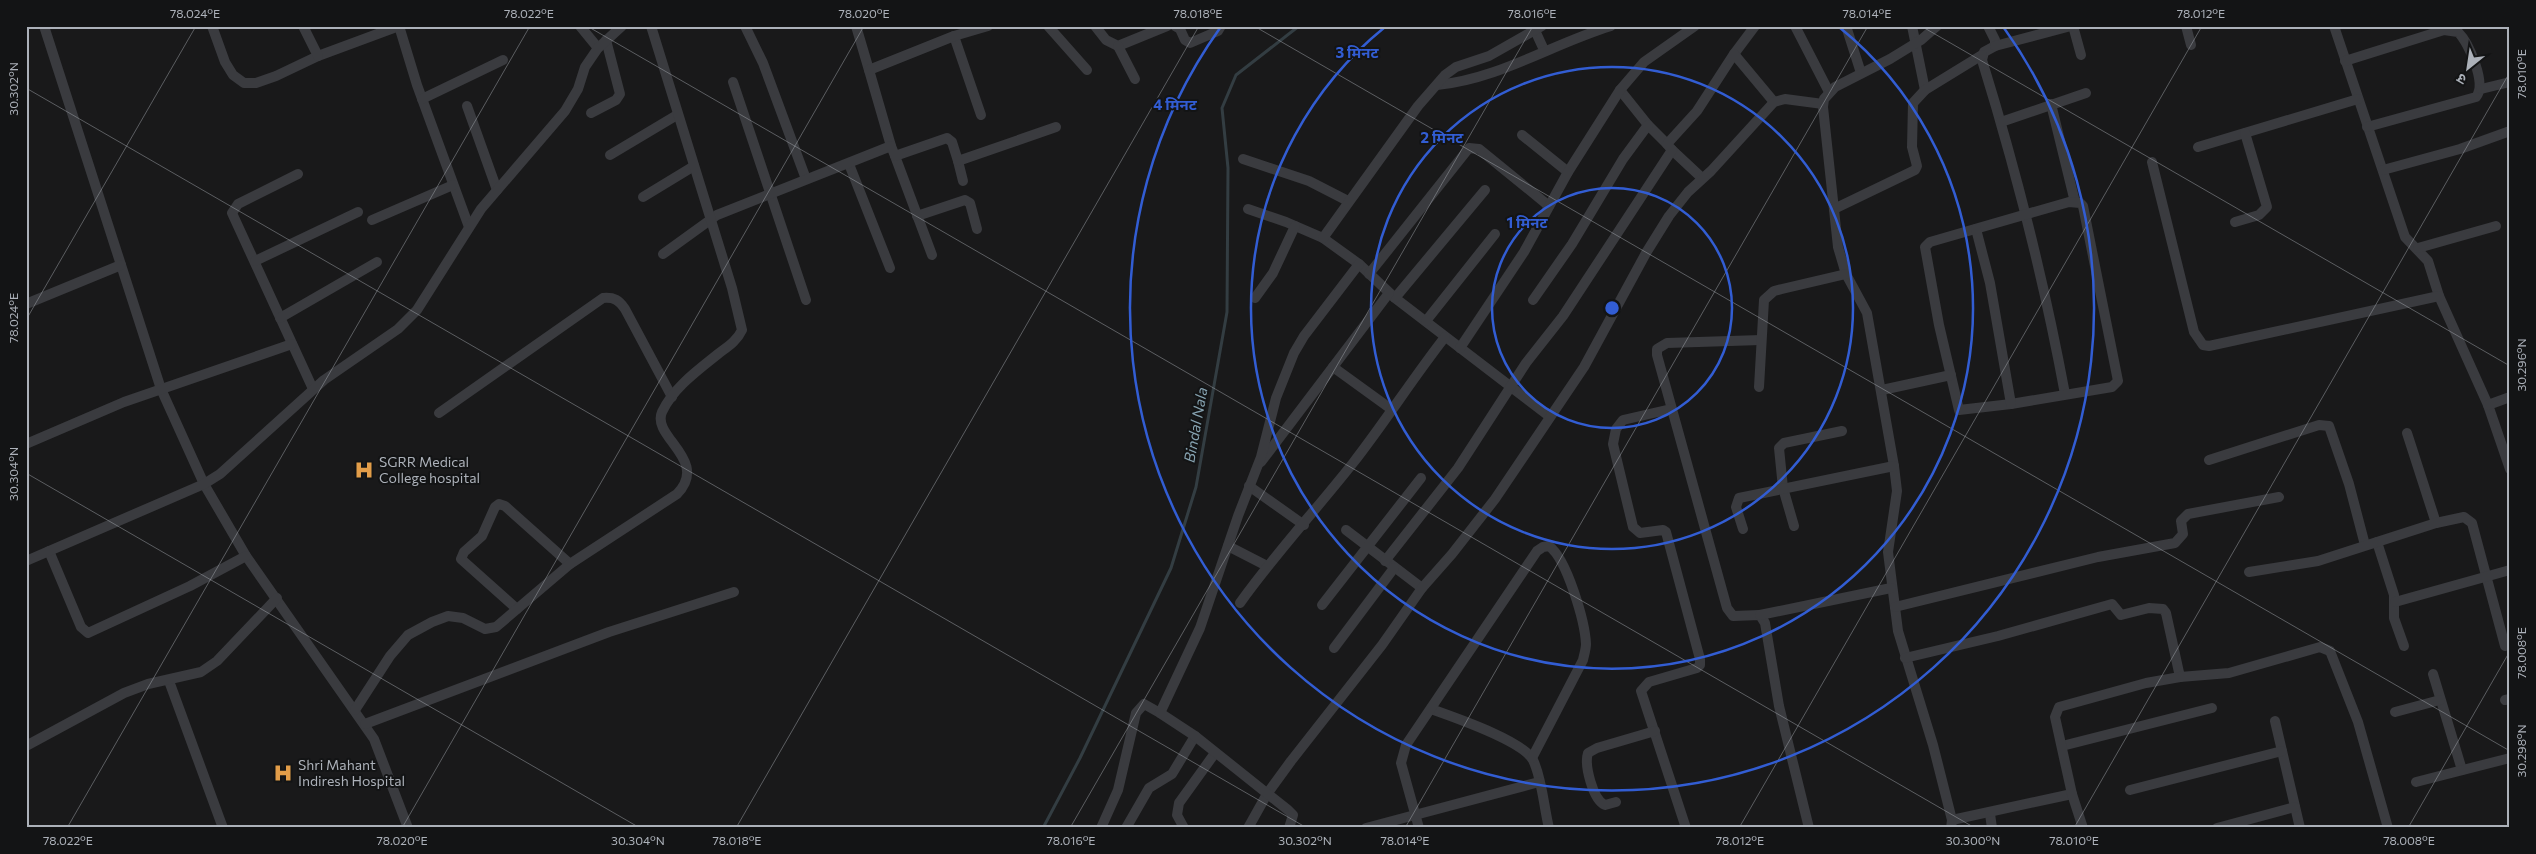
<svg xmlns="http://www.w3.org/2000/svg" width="2536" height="854" font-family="Commissioner,'Noto Sans Devanagari',sans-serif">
  <rect width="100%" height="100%" fill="#19191a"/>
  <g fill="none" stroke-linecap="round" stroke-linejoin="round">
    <polyline stroke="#333d42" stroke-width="3" points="1043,828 1080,758 1171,568 1196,487 1227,312 1228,168 1222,108 1236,75 1299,26"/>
    <g stroke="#3a3b3f" stroke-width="10">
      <polyline points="44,26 161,389 204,484 246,556 374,739 408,828"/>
      <polyline points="212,26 225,62 233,75 244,83 256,83 276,76 318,56 399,26"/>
      <polyline points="303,26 318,56"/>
      <polyline points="399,26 417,85 469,227"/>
      <polyline points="580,26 598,48"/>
      <polyline points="745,26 763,63 806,179"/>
      <polyline points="856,26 869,70"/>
      <polyline points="1048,26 1087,70"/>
      <polyline points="1095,26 1106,40 1118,46 1167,26"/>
      <polyline points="1175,26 1180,29 1185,40 1190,43 1218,31 1221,26"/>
      <polyline points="1533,26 1544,50"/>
      <polyline points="1795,26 1829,92"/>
      <polyline points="1846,26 1861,73"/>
      <polyline points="1912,26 1925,90"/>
      <polyline points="1937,26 1921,40 1890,59 1835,87 1824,99 1823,107 1838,247 1846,274 1867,313 1894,466 1897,491 1888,552 1898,631 1933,745 1952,820 1951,828"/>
      <path d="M1988,26L1995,40V46L1984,52L1982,60C2016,170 2044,281 2065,394"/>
      <polyline points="2073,26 2081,55"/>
      <polyline points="2186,26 2191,45"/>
      <polyline points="2334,26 2405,237 2428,261 2439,296 2488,405 2510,469"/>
      <polyline points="954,36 981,115"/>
      <polyline points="1118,46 1135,79"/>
      <polyline points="1995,46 2071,26"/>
      <polyline points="1734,54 1755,26"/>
      <path d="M2345,61L2444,30L2458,32C2469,43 2487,84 2476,97L2367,127"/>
      <polyline points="733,82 806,300"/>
      <path d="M1437,85C1499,79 1552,44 1611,26"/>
      <polyline points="2481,89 2510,82"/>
      <polyline points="1620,90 1648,125 1667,144"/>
      <polyline points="422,99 503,60"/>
      <polyline points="2051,104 2075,202"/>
      <polyline points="467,106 497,190"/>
      <polyline points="591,113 616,100 620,94 606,40"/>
      <polyline points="2001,122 2086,93"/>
      <polyline points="1522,135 1568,172"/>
      <polyline points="891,146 869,70 954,36 988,26"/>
      <polyline points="2198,147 2358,99"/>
      <polyline points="1672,150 1702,178"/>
      <polyline points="610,155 677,115"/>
      <polyline points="895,156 932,255"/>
      <polyline points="1243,159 1309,181 1348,201"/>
      <polyline points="958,161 963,181"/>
      <polyline points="2152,162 2194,332 2203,345 2209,346 2439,296"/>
      <polyline points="849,164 890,268"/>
      <polyline points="2383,170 2460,149 2510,131"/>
      <polyline points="298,174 238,204 232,213 313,389"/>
      <polyline points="643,197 694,166"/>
      <polygon points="2069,202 2080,203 2083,206 2118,381 2112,387 2011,404 1959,410 1939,325 1925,247 1930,242"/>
      <polyline points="1248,209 1286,222 1323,238 1359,264 1395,298 1549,416"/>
      <polyline points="1834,209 1915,170 1917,166 1912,147 1913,103 1925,90 1982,55"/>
      <polyline points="917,216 965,200 970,203 977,229"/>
      <polyline points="372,220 453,185"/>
      <polyline points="2235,222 2259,215 2267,207 2245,133"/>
      <polyline points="1976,229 1990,283 2011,404"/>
      <polyline points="1323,238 1418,106 1445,75 1456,67 1489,56 1542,26"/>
      <polyline points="2418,248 2496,226"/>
      <polyline points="663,254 717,215 891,146 895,156 947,138 952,142 958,161 1056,127"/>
      <polyline points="255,261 358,212"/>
      <polyline points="1369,274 1469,148 1479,149 1549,206"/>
      <polyline points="1255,298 1273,273 1295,226"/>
      <polyline points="1395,298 1485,190"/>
      <polyline points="1533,300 1572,244 1623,159 1648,125"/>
      <polyline points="26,304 121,265"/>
      <polyline points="280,318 377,262"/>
      <polyline points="1426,321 1495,234"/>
      <polyline points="1761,340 1667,343 1657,349 1657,355 1727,608 1733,616 1760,615 1765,623 1779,706 1809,828"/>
      <polyline points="1460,348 1524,252 1568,172 1620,90 1644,62 1695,26"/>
      <polyline points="1333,367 1391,409"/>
      <polyline points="1759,387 1764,300 1774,291 1782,289 1846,274"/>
      <polyline points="1882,390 1951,375"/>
      <polyline points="2488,405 2510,397"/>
      <polyline points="1671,409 1623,420 1616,429 1613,444 1633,527 1640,533 1663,530 1666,532 1700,659 1700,665 1697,668 1649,682 1641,691 1686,828"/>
      <path d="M439,413L603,298C614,297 619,300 625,309L672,397"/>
      <polyline points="2407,433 2436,523"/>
      <polyline points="26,444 124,402 292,344"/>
      <polyline points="2209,460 2319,425 2329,426 2349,484 2365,545"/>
      <polyline points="1261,462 1389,293"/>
      <polyline points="1249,486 1304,525"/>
      <polyline points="1794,526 1783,488 1779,448 1784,443 1842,431"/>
      <polyline points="1743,529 1736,507 1739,498 1894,466"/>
      <polyline points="1346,530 1422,588"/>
      <polyline points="2377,542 2394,595 2394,618 2404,646"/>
      <polyline points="1228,546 1267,566"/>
      <polyline points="49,551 81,627 88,633 190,586 246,556"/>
      <polyline points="26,561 204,484 220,474 324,380 398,329 417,310 481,209 565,111 578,89 585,67 598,48 622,26"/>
      <polyline points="1385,561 1458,468 1526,363 1563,316 1672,150 1667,144 1697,111 1734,54 1774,102"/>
      <polyline points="2249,572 2318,561 2436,523 2464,517 2472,523 2505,646"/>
      <polyline points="2395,602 2510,570"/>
      <path d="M1240,603C1275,554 1316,510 1353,463C1385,422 1413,378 1445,337"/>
      <polyline points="1322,605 1421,478"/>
      <polyline points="1895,607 2098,557 2175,543 2183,534 2181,521 2188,514 2279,497"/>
      <polyline points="517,609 461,559 464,552 482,536 495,507 499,504 505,506 570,564"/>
      <polyline points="1760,615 1891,588"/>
      <polyline points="1334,648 1394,568"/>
      <polyline points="1905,658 1998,636 2112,604 2121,615 2149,608 2163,609 2166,613 2180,677"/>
      <polyline points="2433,674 2462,770"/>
      <polyline points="169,681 223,828"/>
      <polyline points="2505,700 2510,699"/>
      <path d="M1431,709C1453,717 1522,740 1533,760C1542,778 1544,808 1549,828"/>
      <path d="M355,710L390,656L408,635L432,622L448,616L463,618L485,629L496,627L570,564L677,494C710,460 651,437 662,412C673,388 698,370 718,354C727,347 737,341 742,330L732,288L651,26"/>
      <polyline points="2395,712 2440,700"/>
      <polyline points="2275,721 2300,828"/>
      <polyline points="365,724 609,632 734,592"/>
      <polyline points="26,746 124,693 148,684 201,672 217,661 277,598"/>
      <polyline points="2062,746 2212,708"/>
      <polyline points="2416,782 2510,758"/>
      <polyline points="2130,790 2282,751"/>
      <path d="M1616,802L1605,805C1593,800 1584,765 1588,753L1597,748L1655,731"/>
      <polyline points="1990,814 1992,828"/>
      <polyline points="1952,820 2072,794"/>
      <polyline points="1101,828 1118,790 1136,713 1144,704 1160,713"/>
      <polyline points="1126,828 1149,788 1172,774 1195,736"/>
      <polyline points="1184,828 1177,815 1179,803 1215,753"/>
      <polyline points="1248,828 1267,794 1291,761 1382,645 1422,588 1452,554 1495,499 1584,367 1646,253 1669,216 1688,192 1711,171 1774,102 1785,99 1823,104"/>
      <polyline points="1289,828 1293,815 1288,810 1195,736 1160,713 1200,628 1238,516 1261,457 1276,398 1294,353 1304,336 1359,264"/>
      <polyline points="1366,828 1539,782"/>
      <path d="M1419,828L1401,763L1406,745L1537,551L1543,547L1549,546C1567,559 1585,622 1586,644C1586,649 1584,655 1583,660L1532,758"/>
      <polyline points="2083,828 2072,794 2055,717 2059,707 2146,683 2180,677 2229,673 2320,647 2330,651 2358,722 2388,828"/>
      <polyline points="2217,828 2295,807"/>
    </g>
  </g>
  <path fill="none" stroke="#acb1b9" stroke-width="1" stroke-opacity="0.45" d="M587,26L1975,828M1254,26L2510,751M1921,26L2510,366M26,88L1307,828M26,320L196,26M26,473L640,828M67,828L530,26M402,828L864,26M736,828L1199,26M1070,828L1533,26M1405,828L1868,26M1739,828L2202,26M2074,828L2510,72M2408,828L2510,651"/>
  <g fill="none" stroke="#325dd3" stroke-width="2.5">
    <circle cx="1612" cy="308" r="120"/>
    <circle cx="1612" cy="308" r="241"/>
    <path d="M1839 27A361 361 0 1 1 1385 27"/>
    <path d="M2004 28A482 482 0 1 1 1220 28"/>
  </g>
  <defs>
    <g id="hospital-bare" transform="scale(1.5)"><path d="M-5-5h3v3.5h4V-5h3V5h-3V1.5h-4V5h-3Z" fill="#e29d49" stroke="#131415" stroke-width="2.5" paint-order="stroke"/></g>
  </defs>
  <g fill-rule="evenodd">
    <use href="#hospital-bare" x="364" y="470"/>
    <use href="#hospital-bare" x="283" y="773"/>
  </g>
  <g text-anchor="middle" stroke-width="4" stroke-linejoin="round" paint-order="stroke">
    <g font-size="14" fill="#acb1b9" stroke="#131415" text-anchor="start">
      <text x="379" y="467">SGRR Medical<tspan x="379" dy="16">College hospital</tspan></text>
      <text x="298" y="770">Shri Mahant<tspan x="298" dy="16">Indiresh Hospital</tspan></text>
    </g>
    <g font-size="15" font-style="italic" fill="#86a2b0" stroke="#131415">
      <text transform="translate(1196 425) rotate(-80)" y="5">Bindal Nala</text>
    </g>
  </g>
  <circle cx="1612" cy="308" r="8" fill="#325dd3" stroke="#131415" stroke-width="2.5"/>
  <g font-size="15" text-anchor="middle" font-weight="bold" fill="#325dd3" stroke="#131415" stroke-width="4" stroke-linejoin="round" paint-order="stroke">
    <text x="1357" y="58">3 मिनट</text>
    <text x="1175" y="110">4 मिनट</text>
    <text x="1442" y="143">2 मिनट</text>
    <text x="1527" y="228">1 मिनट</text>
  </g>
  <rect width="2536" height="854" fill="none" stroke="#131415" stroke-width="55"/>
  <g transform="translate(2468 68) rotate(210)" stroke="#131415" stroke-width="4" paint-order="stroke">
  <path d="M0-4L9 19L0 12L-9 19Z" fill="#acb1b9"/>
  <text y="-8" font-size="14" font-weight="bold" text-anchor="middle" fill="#acb1b9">उ</text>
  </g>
  <rect x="28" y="28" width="2480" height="798" fill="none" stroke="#acb1b9" stroke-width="2"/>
  <g font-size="12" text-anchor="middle" fill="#acb1b9">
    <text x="195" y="18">78.024°E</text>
    <text x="529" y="18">78.022°E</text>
    <text x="864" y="18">78.020°E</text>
    <text x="1198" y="18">78.018°E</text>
    <text x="1532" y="18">78.016°E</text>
    <text x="1867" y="18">78.014°E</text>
    <text x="2201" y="18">78.012°E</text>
    <text transform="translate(2522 74) rotate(-90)" y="4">78.010°E</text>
    <text transform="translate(14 89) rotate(-90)" y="4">30.302°N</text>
    <text transform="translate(14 318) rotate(-90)" y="4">78.024°E</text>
    <text transform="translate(2522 365) rotate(-90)" y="4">30.296°N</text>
    <text transform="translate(14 474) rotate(-90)" y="4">30.304°N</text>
    <text transform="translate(2522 653) rotate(-90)" y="4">78.008°E</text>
    <text transform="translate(2522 751) rotate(-90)" y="4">30.298°N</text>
    <text x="68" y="845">78.022°E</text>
    <text x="402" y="845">78.020°E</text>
    <text x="638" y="845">30.304°N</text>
    <text x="737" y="845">78.018°E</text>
    <text x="1071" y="845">78.016°E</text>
    <text x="1305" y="845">30.302°N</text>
    <text x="1405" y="845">78.014°E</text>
    <text x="1740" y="845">78.012°E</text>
    <text x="1973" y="845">30.300°N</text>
    <text x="2074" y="845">78.010°E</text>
    <text x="2409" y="845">78.008°E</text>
  </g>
</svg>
